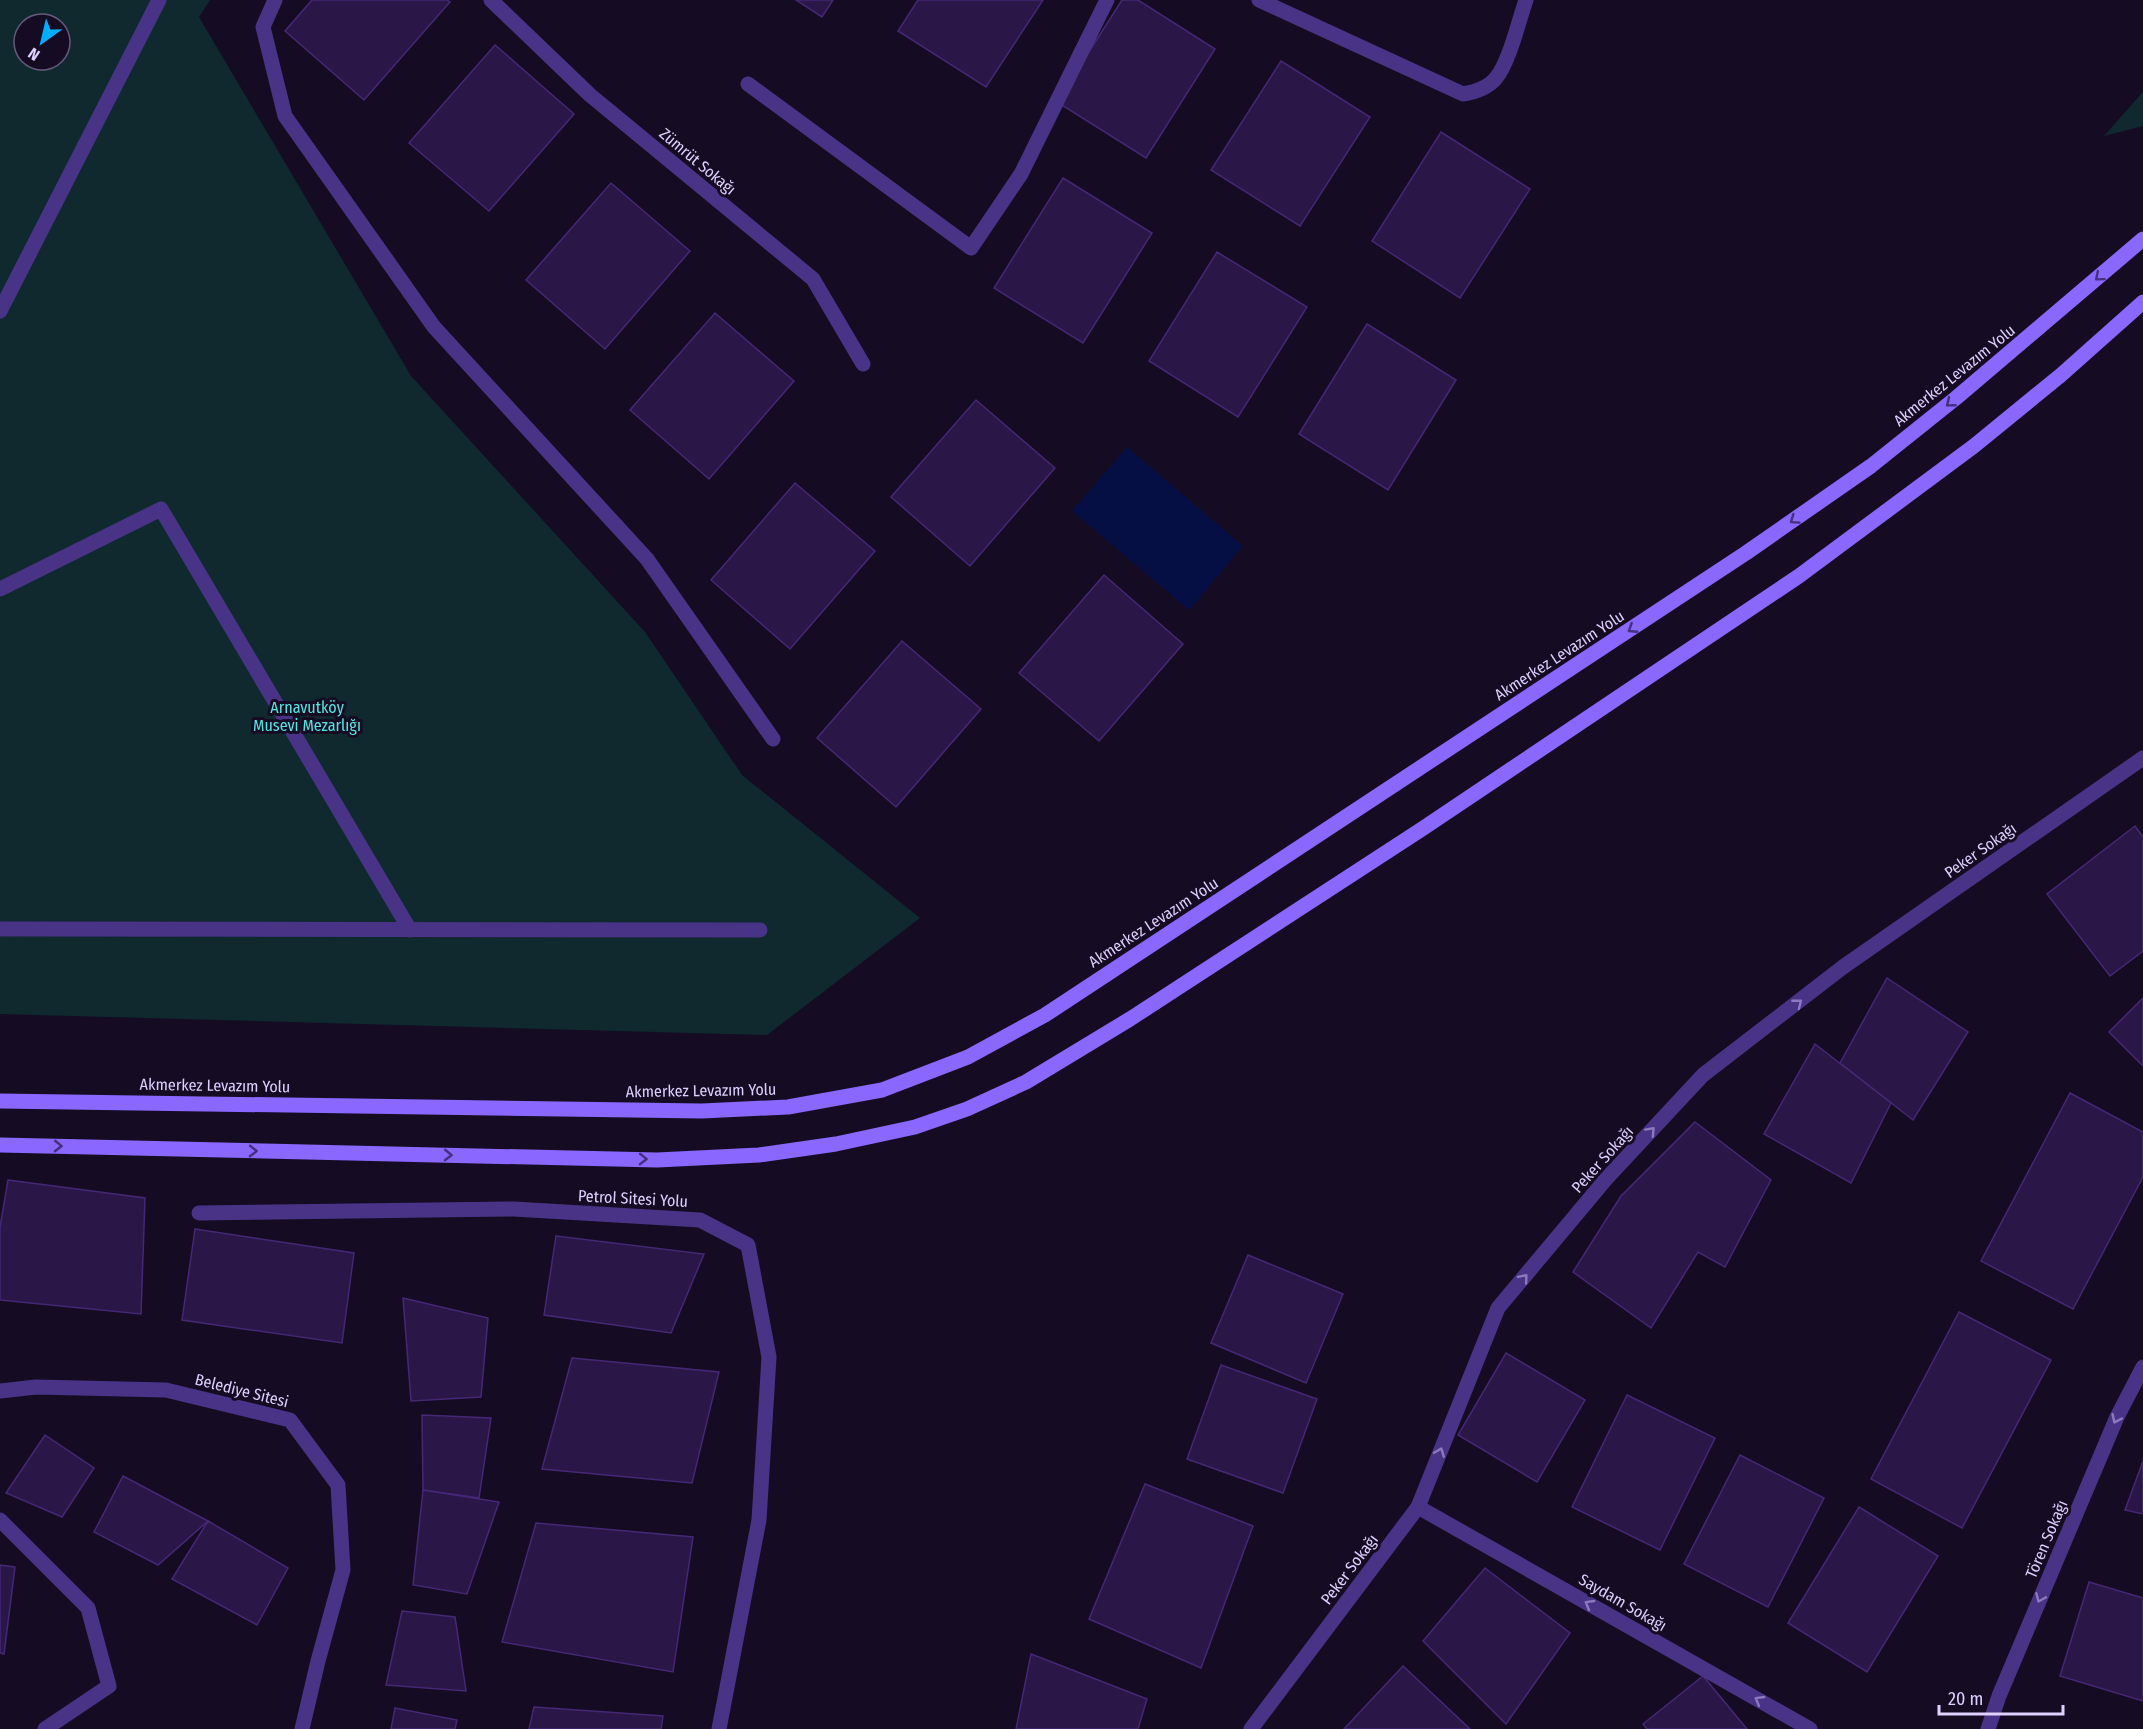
<svg xmlns="http://www.w3.org/2000/svg" width="2143" height="1729" font-family="'Fira Sans Condensed',sans-serif">
  <rect width="100%" height="100%" fill="#150c24"/>
  <g fill="#0f292f" fill-rule="evenodd">
    <path d="M0,0H210L199,17L411,376L645,632L742,775L920,918L767,1035L0,1014ZM24,24H60V60H24Z"/>
    <polygon points="2143,92 2143,126 2104,136"/>
  </g>
  <polygon fill="#050f44" points="1127,447 1243,546 1189,610 1072,511"/>
  <g fill="#2a1747" stroke="#462775" stroke-width="1.5">
    <polygon points="312,0 447,0 450,2 364,100 285,31"/>
    <polygon points="796,0 833,0 822,17"/>
    <polygon points="918,0 1043,0 986,87 898,31"/>
    <polygon points="1122,0 1138,0 1215,49 1146,158 1057,102"/>
    <polygon points="495,45 574,114 489,211 409,143"/>
    <polygon points="1281,61 1370,117 1300,226 1211,170"/>
    <polygon points="1441,132 1530,189 1460,298 1372,241"/>
    <polygon points="1063,178 1152,233 1083,343 994,288"/>
    <polygon points="611,183 690,251 605,349 526,280"/>
    <polygon points="1217,252 1307,307 1238,417 1149,361"/>
    <polygon points="715,313 794,381 709,479 630,410"/>
    <polygon points="1367,324 1456,380 1388,490 1299,434"/>
    <polygon points="976,400 1055,468 970,566 891,497"/>
    <polygon points="795,483 875,551 790,649 711,580"/>
    <polygon points="1104,575 1183,644 1099,741 1019,673"/>
    <polygon points="902,641 981,709 896,807 817,738"/>
    <polygon points="2135,826 2143,837 2143,951 2110,976 2047,894"/>
    <polygon points="1887,978 1968,1032 1913,1120 1840,1063"/>
    <polygon points="2143,998 2143,1066 2109,1032"/>
    <polygon points="1815,1044 1891,1103 1851,1183 1764,1134"/>
    <polygon points="2070,1093 2143,1132 2143,1177 2073,1309 1981,1261"/>
    <polygon points="1695,1122 1771,1180 1725,1267 1698,1252 1651,1328 1573,1272 1621,1196"/>
    <polygon points="8,1180 145,1198 141,1314 0,1300 0,1227"/>
    <polygon points="195,1229 354,1253 342,1343 182,1320"/>
    <polygon points="556,1236 704,1254 671,1333 544,1315"/>
    <polygon points="1248,1255 1343,1294 1306,1383 1211,1343"/>
    <polygon points="403,1298 488,1318 481,1397 411,1401"/>
    <polygon points="1959,1312 2051,1360 1962,1528 1871,1479"/>
    <polygon points="1506,1353 1585,1400 1537,1482 1458,1435"/>
    <polygon points="572,1358 719,1372 692,1483 542,1469"/>
    <polygon points="1221,1365 1317,1399 1283,1493 1187,1459"/>
    <polygon points="1627,1395 1715,1438 1660,1550 1572,1507"/>
    <polygon points="422,1415 491,1418 479,1498 423,1490"/>
    <polygon points="45,1435 94,1468 62,1517 6,1493"/>
    <polygon points="1740,1455 1824,1498 1768,1607 1684,1564"/>
    <polygon points="2143,1461 2143,1514 2125,1510"/>
    <polygon points="123,1476 208,1521 158,1565 94,1532"/>
    <polygon points="1145,1484 1253,1526 1201,1668 1089,1619"/>
    <polygon points="423,1490 499,1502 467,1594 413,1585"/>
    <polygon points="1859,1507 1938,1556 1867,1672 1788,1623"/>
    <polygon points="208,1521 288,1568 257,1625 172,1579"/>
    <polygon points="536,1523 693,1537 673,1672 502,1642"/>
    <polygon points="0,1565 15,1567 4,1654 0,1653"/>
    <polygon points="1485,1568 1570,1633 1506,1724 1423,1641"/>
    <polygon points="2089,1582 2143,1598 2143,1701 2060,1676"/>
    <polygon points="402,1611 455,1617 466,1691 386,1685"/>
    <polygon points="1031,1654 1147,1699 1138,1729 1016,1729"/>
    <polygon points="1403,1666 1470,1729 1344,1729"/>
    <polygon points="1703,1676 1747,1729 1647,1729 1643,1724"/>
    <polygon points="534,1707 663,1716 661,1729 529,1729"/>
    <polygon points="395,1708 457,1720 455,1729 391,1729"/>
  </g>
  <g fill="none" stroke-linecap="round" stroke-linejoin="round">
    <g stroke="#483387" stroke-width="15">
      <polyline points="275,0 263,27 285,116 434,327 647,559 773,739"/>
      <polyline points="491,0 590,95 813,279 863,364"/>
      <path d="M1259,0L1463,94C1475,92 1488,88 1496,78C1509,63 1519,20 1526,0"/>
      <polyline points="748,84 971,248 1021,174 1107,0"/>
      <polyline points="0,311 159,0"/>
      <polyline points="0,589 161,509 410,930"/>
      <polyline points="0,929 760,930"/>
    </g>
    <g stroke="#483387" stroke-width="15">
      <polyline points="199,1213 514,1209 700,1220 748,1245 769,1357 759,1520 719,1729"/>
      <polyline points="0,1391 36,1387 166,1390 290,1420 338,1485 343,1570 318,1661 302,1729"/>
      <polyline points="1418,1507 1810,1729"/>
      <polyline points="0,1520 88,1608 109,1686 45,1729"/>
      <polyline points="1251,1729 1418,1507 1498,1308 1606,1179 1703,1075 1843,967 2143,758"/>
      <polyline points="1988,1729 1999,1696 2117,1417 2143,1367"/>
    </g>
    <g stroke="#8a67ff" stroke-width="15">
      <polyline points="0,1101 702,1111 788,1107 882,1090 968,1057 1045,1015 1746,553 1871,466 1956,398 2143,239"/>
      <polyline points="0,1145 657,1160 759,1155 836,1144 915,1127 967,1109 1026,1082 1130,1019 1422,829 1799,576 1974,446 2061,375 2143,302"/>
    </g>
  </g>
  <defs><path id="oneway-chevron" d="M-2-3.5L2.5 0L-2 3.5" fill="none" stroke-width="1.6" stroke-linecap="round" stroke-linejoin="round" transform="scale(1.5)"/></defs>
  <g stroke="#44307c">
    <use href="#oneway-chevron" transform="translate(2099 277) rotate(140)"/>
    <use href="#oneway-chevron" transform="translate(1950 403) rotate(141)"/>
    <use href="#oneway-chevron" transform="translate(1794 520) rotate(145)"/>
    <use href="#oneway-chevron" transform="translate(1632 629) rotate(147)"/>
    <use href="#oneway-chevron" transform="translate(58 1146) rotate(1)"/>
    <use href="#oneway-chevron" transform="translate(253 1151) rotate(1)"/>
    <use href="#oneway-chevron" transform="translate(448 1155) rotate(1)"/>
    <use href="#oneway-chevron" transform="translate(643 1159) rotate(1)"/>
  </g>
  <g stroke="#8c7abd">
    <use href="#oneway-chevron" transform="translate(1798 1003) rotate(-38)"/>
    <use href="#oneway-chevron" transform="translate(1651 1131) rotate(-47)"/>
    <use href="#oneway-chevron" transform="translate(1524 1278) rotate(-50)"/>
    <use href="#oneway-chevron" transform="translate(2116 1419) rotate(115)"/>
    <use href="#oneway-chevron" transform="translate(1440 1452) rotate(-68)"/>
    <use href="#oneway-chevron" transform="translate(2040 1598) rotate(113)"/>
    <use href="#oneway-chevron" transform="translate(1589 1604) rotate(-150)"/>
    <use href="#oneway-chevron" transform="translate(1759 1700) rotate(-150)"/>
  </g>
  <g text-anchor="middle" stroke-width="6" stroke-linejoin="round" paint-order="stroke">
    <g font-size="16" fill="#dfd0ff" stroke="#150c24">
      <text transform="translate(698 161) rotate(40)" y="6">Zümrüt Sokağı</text>
      <text transform="translate(1954 375) rotate(-39)" y="6">Akmerkez Levazım Yolu</text>
      <text transform="translate(1559 655) rotate(-33)" y="6">Akmerkez Levazım Yolu</text>
      <text transform="translate(1980 850) rotate(-35)" y="6">Peker Sokağı</text>
      <text transform="translate(1153 922) rotate(-33)" y="6">Akmerkez Levazım Yolu</text>
      <text transform="translate(215 1085) rotate(1)" y="6">Akmerkez Levazım Yolu</text>
      <text transform="translate(701 1090) rotate(-1)" y="6">Akmerkez Levazım Yolu</text>
      <text transform="translate(1602 1159) rotate(-48)" y="6">Peker Sokağı</text>
      <text transform="translate(633 1198) rotate(3)" y="6">Petrol Sitesi Yolu</text>
      <text transform="translate(242 1390) rotate(14)" y="6">Belediye Sitesi</text>
      <text transform="translate(2046 1539) rotate(-67)" y="6">Tören Sokağı</text>
      <text transform="translate(1349 1569) rotate(-53)" y="6">Peker Sokağı</text>
      <text transform="translate(1623 1602) rotate(30)" y="6">Saydam Sokağı</text>
    </g>
    <g font-size="16" fill="#52e9e2" stroke="#150c24">
      <text x="307" y="713">Arnavutköy<tspan x="307" dy="18">Musevi Mezarlığı</tspan></text>
    </g>
  </g>
  <g transform="translate(42 42) rotate(214)"><circle r="28" fill="#150c24" stroke="#665a7c" stroke-width="1.5"/>
  <path d="M0-4.5L10 22L0 15L-10 22Z" fill="#00aefb"/>
  <text y="-9" font-size="16" font-weight="bold" text-anchor="middle" fill="#dfd0ff">N</text>
  </g>
  <path d="M1939 1705v9h124v-9" fill="none" stroke="#dfd0ff" stroke-width="3"/>
  <text x="1948" y="1705" font-size="18" fill="#dfd0ff" stroke="#150c24" stroke-width="4.5" paint-order="stroke">20 m</text>
</svg>
